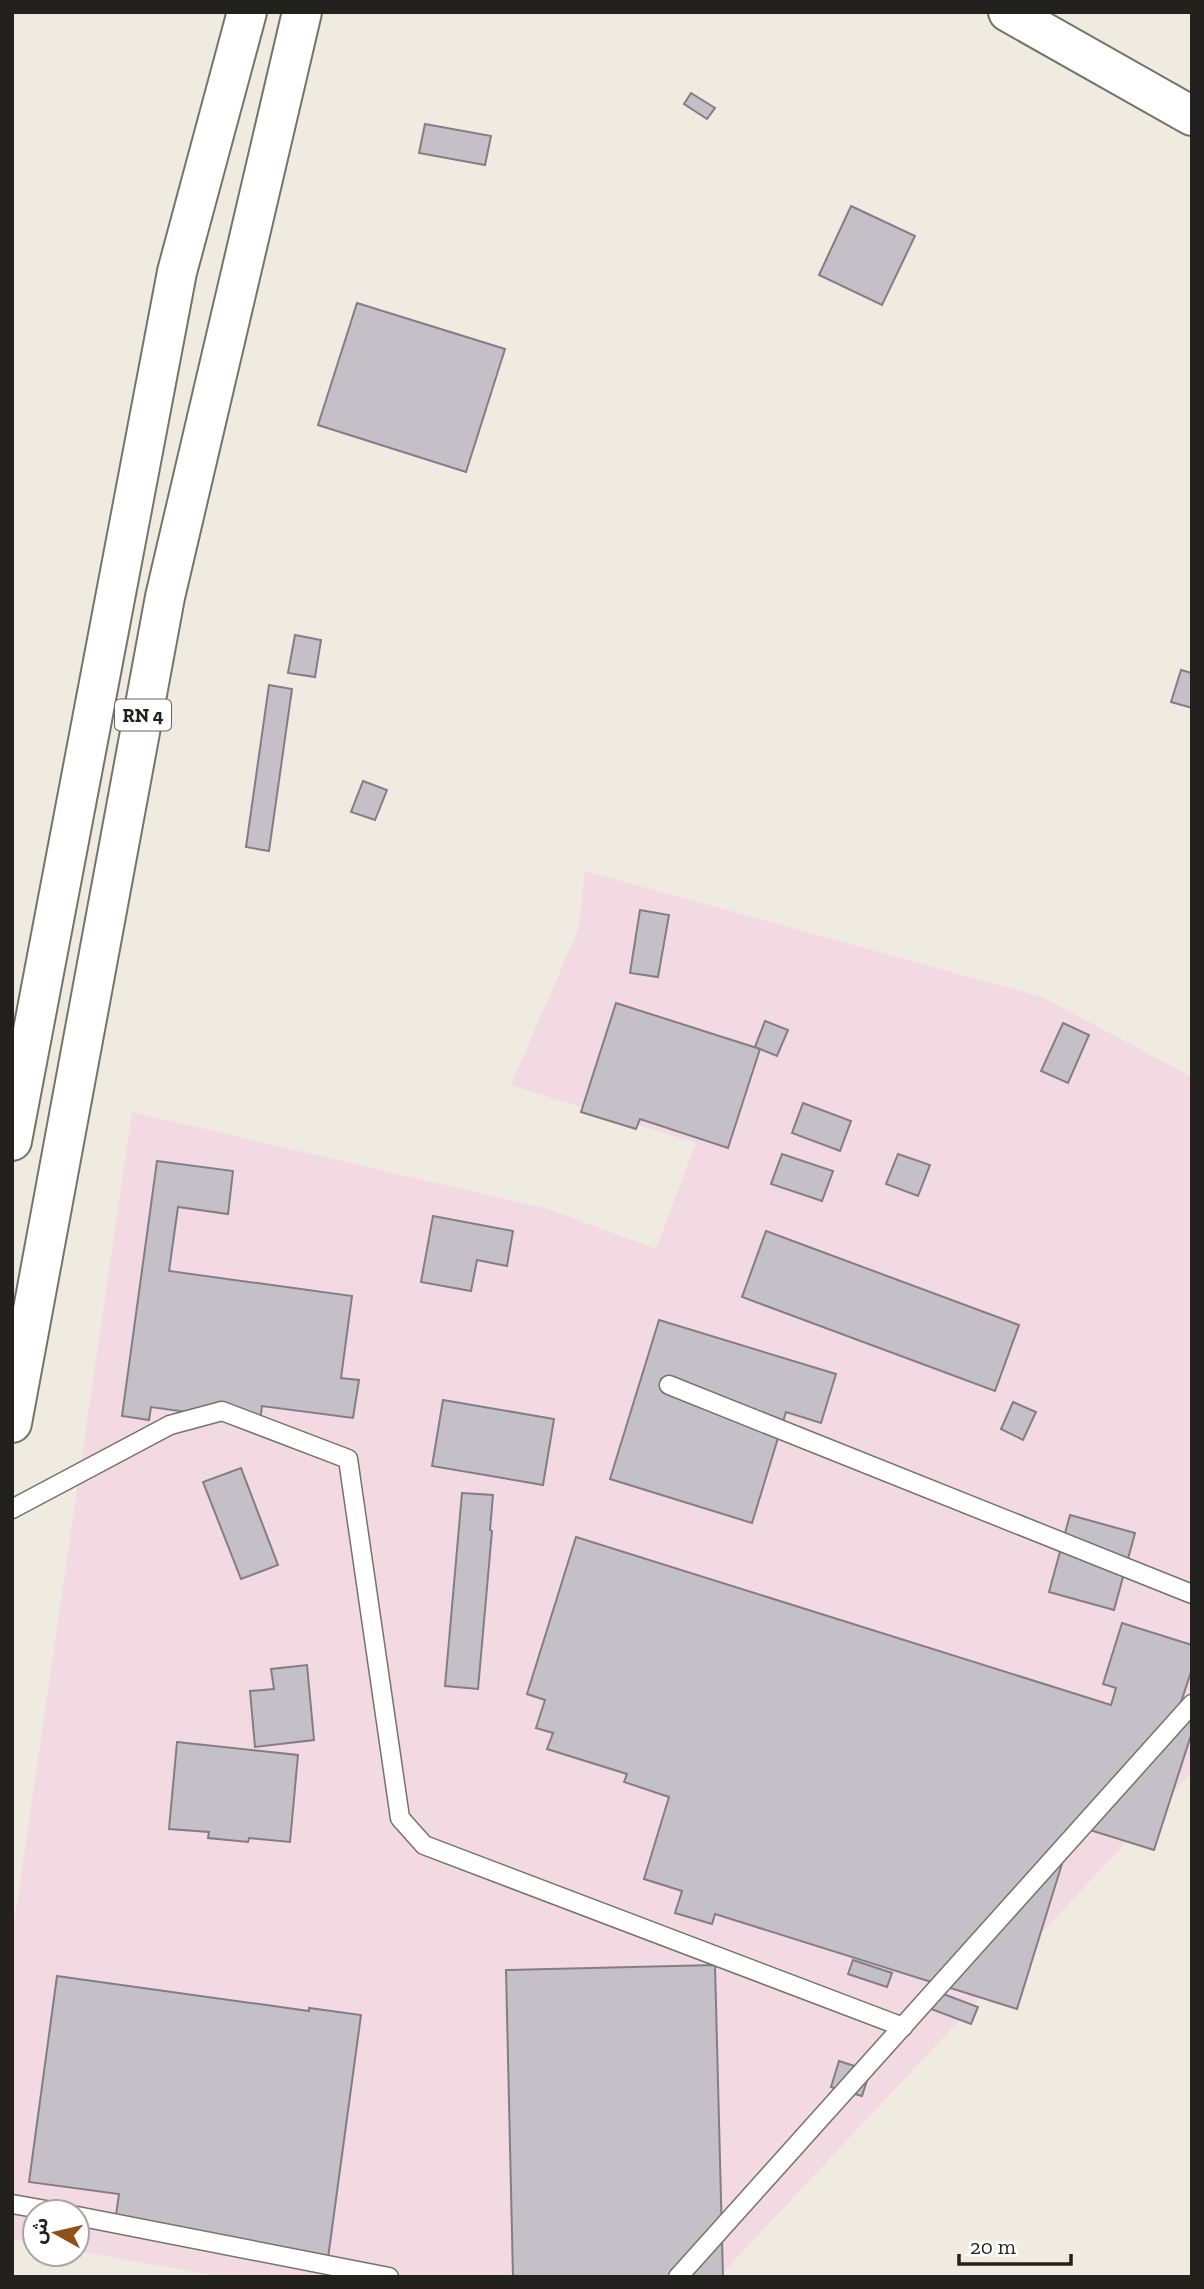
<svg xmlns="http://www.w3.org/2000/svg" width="1204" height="2289" font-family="'Zilla Slab','Noto Sans Arabic',serif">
  <rect width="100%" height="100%" fill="#efebe0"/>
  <polygon fill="#f2d9e2" points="585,871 1042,997 1192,1077 1192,1772 719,2277 223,2277 77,2251 77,2212 35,2212 35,2243 12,2239 12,1938 132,1112 548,1209 656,1249 696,1143 511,1085 578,930"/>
  <g fill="#c5bfc8" stroke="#837d86" stroke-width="2">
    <polygon points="691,93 715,108 707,119 684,104"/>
    <polygon points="425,124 491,136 485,165 419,153"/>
    <polygon points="851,206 915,236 882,305 819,275"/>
    <polygon points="357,303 505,349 466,472 318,425"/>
    <polygon points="295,635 321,640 315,677 288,673"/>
    <polygon points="1181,670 1192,673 1192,708 1171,702"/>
    <polygon points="269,685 292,689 269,851 246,847"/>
    <polygon points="363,781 387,790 375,820 351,812"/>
    <polygon points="640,910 669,915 658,977 630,973"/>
    <polygon points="616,1003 760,1049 728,1148 640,1119 636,1129 581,1112"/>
    <polygon points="765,1021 788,1030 777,1056 755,1047"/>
    <polygon points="1063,1023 1089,1035 1068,1083 1041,1071"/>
    <polygon points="803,1103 851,1121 840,1151 792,1133"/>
    <polygon points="782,1154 833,1171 822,1201 771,1184"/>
    <polygon points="898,1154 930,1165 918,1196 886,1184"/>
    <polygon points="157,1161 233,1171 228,1214 178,1207 169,1271 352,1296 341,1378 359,1380 353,1418 262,1406 260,1422 151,1407 149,1420 122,1416"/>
    <polygon points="433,1216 513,1231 507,1266 477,1260 471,1291 421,1282"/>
    <polygon points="766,1231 1019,1325 995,1391 742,1297"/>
    <polygon points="659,1320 836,1374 821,1423 786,1412 752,1523 610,1479"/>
    <polygon points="443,1400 554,1419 543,1485 432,1466"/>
    <polygon points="1013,1402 1036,1412 1023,1440 1001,1429"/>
    <polygon points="241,1468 278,1565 241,1579 203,1482"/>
    <polygon points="462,1493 493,1495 490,1530 492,1531 478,1689 445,1686"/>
    <polygon points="1070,1515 1135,1533 1114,1610 1049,1592"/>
    <polygon points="576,1537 1111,1705 1116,1688 1103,1684 1122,1623 1192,1645 1192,1669 1177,1714 1192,1719 1192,1732 1154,1850 1074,1825 1017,2009 715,1914 712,1924 675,1913 682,1891 644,1879 669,1797 624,1782 627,1774 547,1749 553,1733 536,1728 545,1700 527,1694"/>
    <polygon points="307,1665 314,1740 255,1747 250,1691 274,1689 271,1669"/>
    <polygon points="177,1742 298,1755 290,1842 249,1838 248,1842 208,1838 209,1832 169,1829"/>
    <polygon points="853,1960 892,1973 887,1987 848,1974"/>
    <polygon points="715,1965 723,2277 513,2277 506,1970"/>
    <polygon points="57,1976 309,2011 309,2008 361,2015 328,2258 114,2229 119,2194 29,2182"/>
    <polygon points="938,1992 978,2007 971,2024 931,2009"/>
    <polygon points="839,2061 870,2071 862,2096 831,2087"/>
  </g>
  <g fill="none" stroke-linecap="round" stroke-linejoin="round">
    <g stroke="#767369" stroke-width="21">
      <g id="lane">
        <polyline points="669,1385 1192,1594"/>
        <polyline points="12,1509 170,1425 222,1411 348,1459 400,1818 424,1845 903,2027"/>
        <polyline points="12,2204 57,2212"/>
        <polyline points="77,2216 389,2277"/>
        <polyline points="678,2277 1192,1704"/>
      </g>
    </g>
    <g stroke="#767369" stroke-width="42">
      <polyline id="secondary" points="1008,12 1192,116"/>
    </g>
    <g stroke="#767369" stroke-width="42">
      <g id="highway">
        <polyline points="12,1141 177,272 247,12"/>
        <polyline points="12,1423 165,597 302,12"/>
      </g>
    </g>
    <use href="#lane" stroke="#fff" stroke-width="18"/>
    <use href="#secondary" stroke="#fff" stroke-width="38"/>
    <use href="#highway" stroke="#fff" stroke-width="38"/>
  </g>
  <g text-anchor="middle" stroke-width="5" stroke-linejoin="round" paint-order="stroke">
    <rect fill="#fff" stroke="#656461" stroke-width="2" x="115" y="699.5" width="56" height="31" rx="5"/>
    <g font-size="19" font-weight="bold" fill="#23211d">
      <text x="143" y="722">RN 4</text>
    </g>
  </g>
  <rect width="1204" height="2289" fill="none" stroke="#23211d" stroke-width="28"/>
  <g transform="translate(56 2233) rotate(278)"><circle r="33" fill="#ffffff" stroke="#a7a6a5" stroke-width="2"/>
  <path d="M0-5L12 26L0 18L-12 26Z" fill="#90501a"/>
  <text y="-10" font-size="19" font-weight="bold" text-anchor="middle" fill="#23211d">ش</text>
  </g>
  <path d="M959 2254v10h112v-10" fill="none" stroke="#23211d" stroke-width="3.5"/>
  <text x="970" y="2254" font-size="21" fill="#23211d" stroke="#ffffff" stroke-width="5" paint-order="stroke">20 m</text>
</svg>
